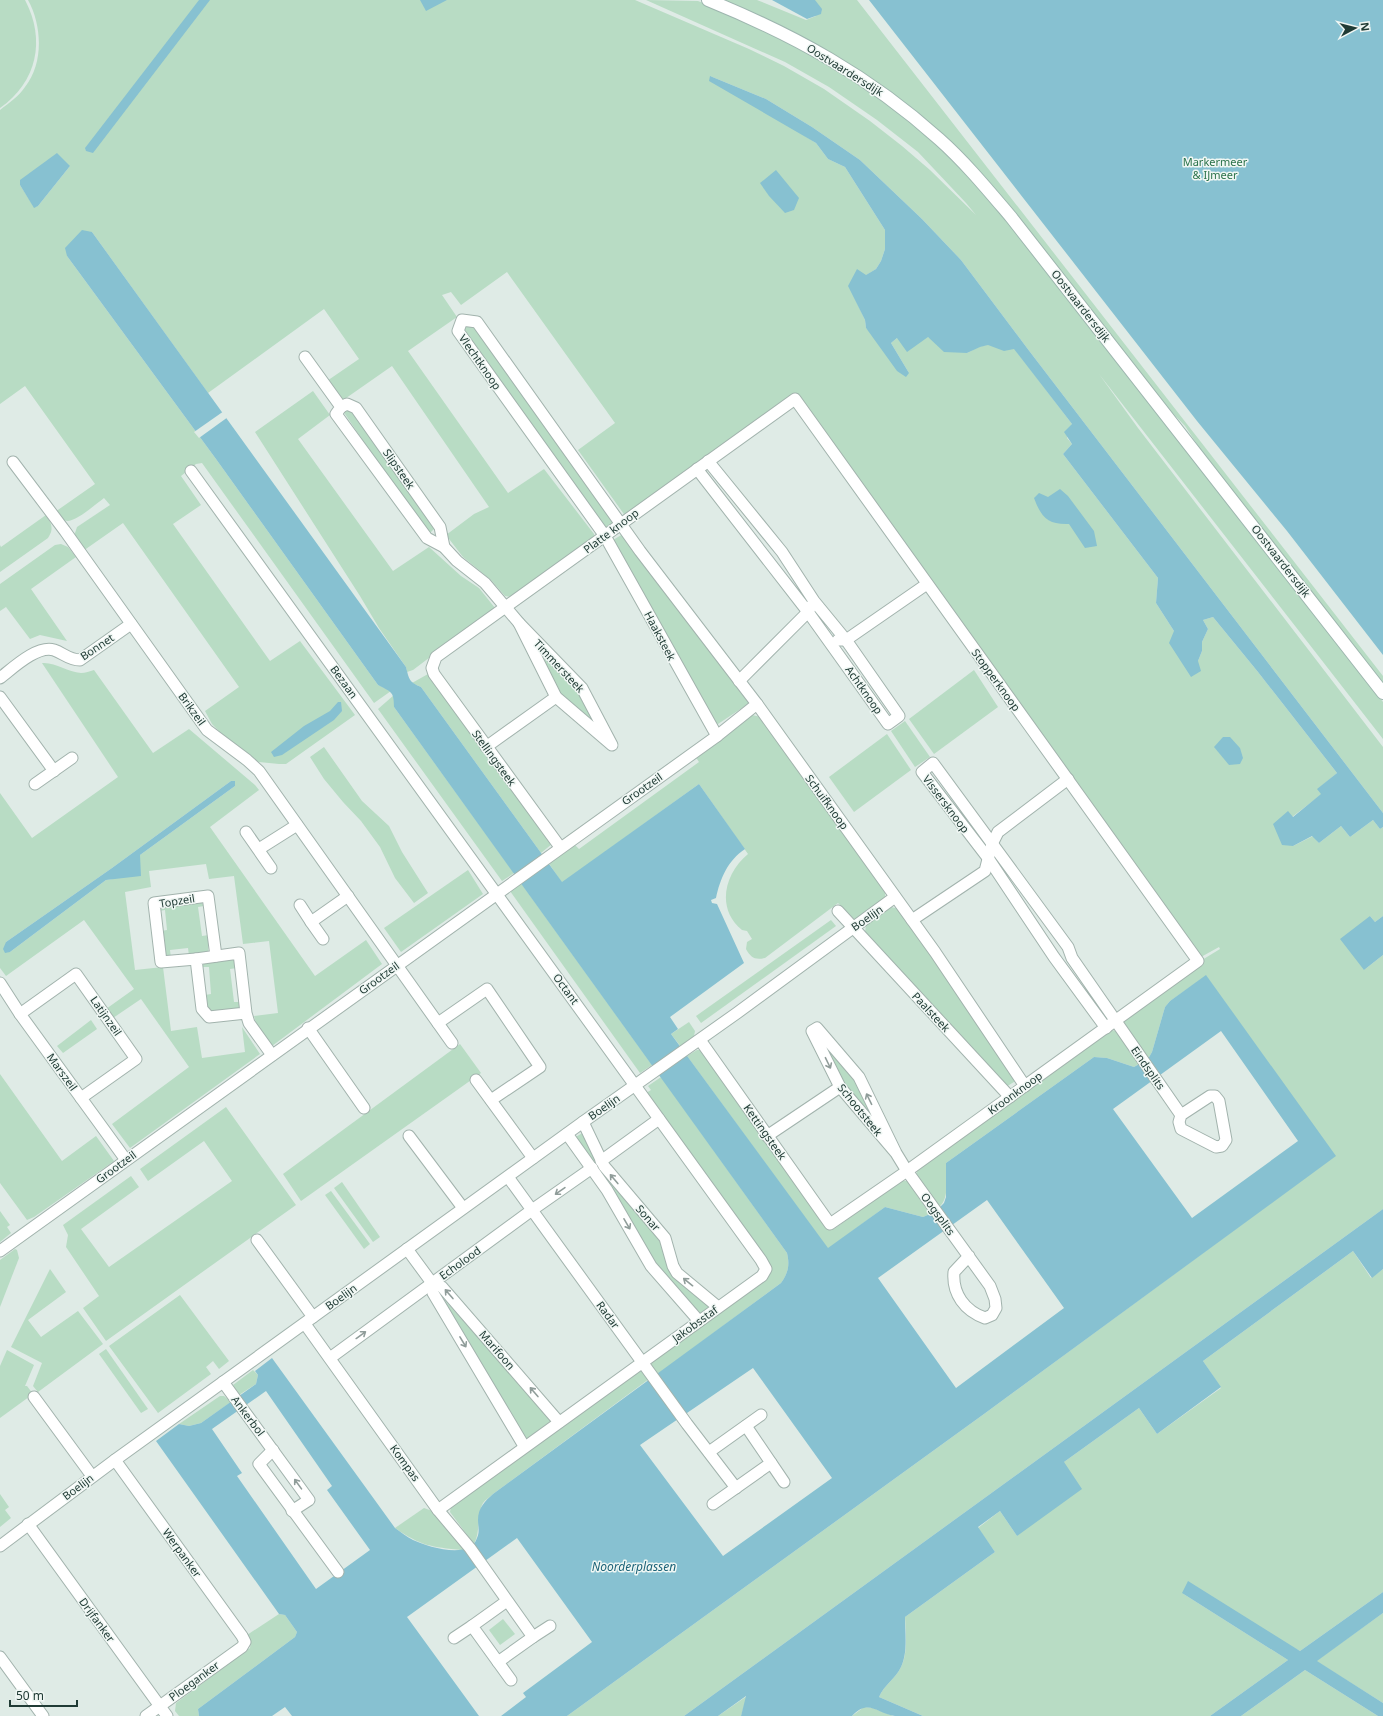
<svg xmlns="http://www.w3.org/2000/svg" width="1383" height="1716" font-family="'Noto Sans',sans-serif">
  <rect width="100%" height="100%" fill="#dfebe6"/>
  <g fill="#b8dcc4" fill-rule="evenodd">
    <path d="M0,0H25C46,40 37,82 0,108Z"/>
    <path d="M28,0H635L749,49L784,66L824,89L870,121L902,146L930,170L976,215L966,203L918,152L877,120L829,87L785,62L646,0L698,1L749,22L831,65L890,105L951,157L1007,217L1383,702V739L1099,374L1138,428L1383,747V813L1027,348L961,260L922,219L860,160L812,127L766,99L710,76L816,143L828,159L845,167L885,230V249L881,261L876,269L849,286L865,320L866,328L909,373L891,343L897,338L928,337L967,353C973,350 982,344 989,345C1002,347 999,352 1014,348L1072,424L1067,438L1072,444L1063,454L1158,578L1156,603L1174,631L1198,661L1202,651V642L1208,629L1203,620L1213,617L1258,672L1337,773L1318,789L1322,794L1292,817L1288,812L1293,846L1313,836L1319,843L1341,826L1350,837L1373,820L1380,829L1383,827V916L1375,922L1370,916L1364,970L1383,955V1209L684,1716H567L984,1414L1335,1156L1206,976L1170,1001L1165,1007L1152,1052L1148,1059L1123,1024L1124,1021L1202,960L1220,949L1219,947L1201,957L794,395L626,517L578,450L615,423L507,272L461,305L451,292L442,295L457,317L408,351L508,493L544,469L594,534V537L512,597L505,596L491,580L463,557L446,535L474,514L489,507L392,366L339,403L324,383L359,359L324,309L208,393L92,232L67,256L216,459L378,685L391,691L374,703L202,463L196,464L181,476L201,505L173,524L270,661L300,641L355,715L286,764H279L259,762L240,753L212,724L205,711L239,687L123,523L83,551L74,536L77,527L110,505L104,498C96,504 78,520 68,521C63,521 59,516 55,512L95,484L25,386L0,404V110C9,103 19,96 25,87C44,63 42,25 28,0ZM70,166L38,206L34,207L20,185L21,180Z"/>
    <polygon points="722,0 757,0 806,20 816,16 774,0 857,0 1383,676 1383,687 1210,464 1185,426 1164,404 943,137 924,118 882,86 799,35"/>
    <polygon points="470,324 474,326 613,519 614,525 607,529 604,527 463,333 466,327"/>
    <polygon points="313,391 330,415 298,439 393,571 429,547 461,576 479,588 495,608 413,670 407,672 406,667 379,628 360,596 255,432"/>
    <polygon points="347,409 353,412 435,528 430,533 417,521 343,411"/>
    <path d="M46,515C52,524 54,529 48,538L0,572V545L1,547Z"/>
    <polygon points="623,534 748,696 748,704 718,724 714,722 613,540"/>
    <polygon points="61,544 68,547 76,557 31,589 67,641 40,635 30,639 6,607 0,611 0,584 55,545"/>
    <polygon points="528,636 578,689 603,735 557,693"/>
    <path d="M42,663C56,662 67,672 81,673C85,673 90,671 94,670L153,753L189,729L255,785L259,790L210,827L315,976L366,940L382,964L272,1046L256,1023L254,1016L278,1013L269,941L243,944L234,876L209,879L206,864L149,871L151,887L125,892L135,970L163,967L171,1031L197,1027L202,1058L245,1052L242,1027L260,1054L130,1148L112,1124L189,1067L141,999L113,1018L106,1009L134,989L84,920L6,976L0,968V793L32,838L118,777ZM231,781H235V786L140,855L113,879L106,880L10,952L6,942L112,868Z"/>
    <polygon points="974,670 998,707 934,754 909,719"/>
    <polygon points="428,674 552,844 541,853 421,687 412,683"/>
    <polygon points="394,695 394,707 514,873 502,881 378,709"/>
    <path d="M752,715L761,717L885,888V898L858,919H854L838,903L765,958C755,960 751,958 746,949L747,942L752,939L747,931L742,930C716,909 724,874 748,854L699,784L562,883L548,862L574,844L579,849L699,762L695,756Z"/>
    <polygon points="905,721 930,757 915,767 891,731"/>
    <polygon points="887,734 911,770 854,812 829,777"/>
    <polygon points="324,747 362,801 389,826 402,852 428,893 414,903 395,878 380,847 361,821 343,802 324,779 310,757"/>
    <polygon points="468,870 483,894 401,952 384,928"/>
    <polygon points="521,883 652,1065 640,1073 510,891"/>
    <polygon points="201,902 204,906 198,907 202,936 209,935 208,951 202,954 189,956 188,948 170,950 171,958 168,958 165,955 161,931 167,930 165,910 159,911 163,906"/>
    <polygon points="891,907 900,909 1017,1080 1006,1087 865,932 866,925"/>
    <polygon points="831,920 836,926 701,1023 696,1016"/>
    <polygon points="232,958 235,959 237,968 230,969 234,1002 241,1002 241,1008 212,1013 206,1007 205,995 211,994 209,967 202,967 204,963"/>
    <polygon points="91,1020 97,1029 63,1053 57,1046"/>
    <polygon points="689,1022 695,1031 694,1036 681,1047 671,1034"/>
    <path d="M1112,1030L1116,1031L1139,1064L1134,1067L1107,1058L1094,1057L946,1163C946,1176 950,1199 939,1207L916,1176L918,1168L1106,1032Z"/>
    <polygon points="817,1033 856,1079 884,1133 846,1090"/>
    <polygon points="460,1044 481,1073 301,1201 283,1174"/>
    <polygon points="697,1050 701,1050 830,1229 834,1229 901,1181 907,1181 930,1214 923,1217 885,1207 828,1249 687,1056"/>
    <polygon points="0,1074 62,1161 96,1136 114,1161 34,1217 27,1220 0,1183"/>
    <path d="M661,1077L787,1253C790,1265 788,1273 781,1283L658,1374L652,1367V1362L766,1280L770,1272L646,1093L651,1090L648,1086Z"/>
    <polygon points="226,1107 296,1205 106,1341 83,1308 99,1296 66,1247 68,1235 63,1225 131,1176 139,1187 81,1229 109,1267 232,1181 204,1141 148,1181 140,1169"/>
    <polygon points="584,1132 597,1163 593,1166 574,1138"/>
    <polygon points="602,1168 661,1240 667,1251 711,1307 698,1315 653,1265 597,1172"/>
    <polygon points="342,1182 380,1237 373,1242 334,1188"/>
    <polygon points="331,1191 370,1244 364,1249 325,1195"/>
    <polygon points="0,1211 10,1225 7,1227 11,1233 0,1242"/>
    <polygon points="15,1249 17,1250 19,1258 0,1307 0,1260"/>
    <path d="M1353,1251L1371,1278L1383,1269V1592L1300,1651L1182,1593L1288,1660L1210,1716H923L879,1697C884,1685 896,1678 901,1667C908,1653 906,1633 905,1617L995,1552L978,1528L1000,1511L1017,1536L1064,1462L1139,1408L1157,1434L1221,1388L1203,1361Z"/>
    <polygon points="50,1269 66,1292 28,1320 41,1337 78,1311 103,1344 38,1392 33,1386 42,1363 11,1347"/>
    <polygon points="180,1295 229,1361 219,1369 213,1361 206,1367 211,1374 158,1413 109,1346"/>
    <polygon points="440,1295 551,1419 550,1422 530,1438 525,1439"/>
    <polygon points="106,1349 148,1409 141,1413 99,1354"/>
    <polygon points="7,1350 34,1365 25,1386 27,1386 33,1394 0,1418 0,1366"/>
    <polygon points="253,1370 258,1375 256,1384 239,1395 233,1385"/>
    <path d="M639,1371L644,1372L649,1379L493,1494C490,1497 485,1500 483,1503C476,1516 481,1531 474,1544L450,1512L451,1507Z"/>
    <polygon points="220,1396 224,1396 231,1402 201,1423 189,1426 179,1424"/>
    <polygon points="0,1494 9,1507 5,1510 11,1518 0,1527"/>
    <path d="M424,1508L435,1512L465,1549L462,1550C431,1547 421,1546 395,1528Z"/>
    <polygon points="1383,1613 1383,1703 1316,1661"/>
    <polygon points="279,1614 285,1615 297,1632 295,1637 198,1709 199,1716 179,1716 175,1711 176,1703 250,1648 251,1641 247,1635"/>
    <polygon points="503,1619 515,1634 500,1645 489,1630"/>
    <polygon points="1305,1670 1378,1716 1241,1716"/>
    <polygon points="747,1696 741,1716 718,1716"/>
    <polygon points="864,1707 873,1708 893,1716 852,1716"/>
  </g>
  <g fill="#87c1d1" fill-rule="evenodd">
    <polygon points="199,0 210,0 93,153 86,151 85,148"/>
    <polygon points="420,0 447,0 426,11"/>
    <polygon points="772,0 815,0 822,9 821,14 807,19"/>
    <polygon points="869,0 1383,0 1383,655 1287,531 1197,421"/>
    <polygon points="710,76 766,99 812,127 860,160 922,219 961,260 1027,348 1383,813 1383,827 1380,829 1373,820 1350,837 1341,826 1319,843 1312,836 1293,846 1282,845 1273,824 1288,811 1293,817 1321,794 1317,789 1337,773 1258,672 1213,617 1203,620 1208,629 1202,642 1202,651 1198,661 1201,671 1191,677 1169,643 1174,631 1156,603 1158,578 1063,454 1072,444 1064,432 1072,424 1014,349 1004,351 988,345 980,347 967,353 944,352 928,337 907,352 897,338 891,343 909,373 906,377 897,371 866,328 865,320 848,286 857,269 866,275 876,269 881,261 885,249 885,230 845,167 828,159 816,143 709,81"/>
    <polygon points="57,153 70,166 38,206 34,208 20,185 20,180"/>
    <polygon points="776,170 799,198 794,210 785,213 769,196 760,183"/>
    <path d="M82,230L92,232L406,667C409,679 409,682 421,687L562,882L699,784L745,849C728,860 720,879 716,898L711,900L712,903L717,904L744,963L670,1017L678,1029L671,1034L828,1248L885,1207L923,1217L930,1214L932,1215L944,1203L946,1197V1163L1094,1057L1107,1058L1134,1067L1148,1059L1152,1052L1165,1007L1170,1001L1206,975L1336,1156L984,1414L567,1716H501L526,1697L523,1693L592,1642L517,1538L407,1617L479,1716H292L285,1707L272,1716H199L198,1709L295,1637L297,1632L285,1615L279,1614L156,1441L179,1424L189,1426L201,1423L256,1384L258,1375L255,1371L272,1358L395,1528C401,1532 407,1537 413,1540C428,1547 470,1560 477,1538C480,1532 478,1526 478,1520C478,1508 485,1501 493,1494L781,1283C788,1273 790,1265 787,1253L394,707C394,691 391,692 378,685L216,459L67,256L65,248ZM1221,1031L1298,1141L1192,1218L1113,1109ZM987,1200L1064,1308L956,1388L878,1278ZM753,1368L832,1478L723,1556L640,1445ZM266,1391L332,1486L327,1490L370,1550L316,1589L237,1476L242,1473L212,1429Z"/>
    <path d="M1060,489L1068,496L1094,531L1097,546L1085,548L1069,524C1048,525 1041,517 1034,498L1039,493L1048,497Z"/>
    <polygon points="338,702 341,702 342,711 334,720 282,755 274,757 271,752 304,726 330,711"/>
    <polygon points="1223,737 1230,737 1240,748 1243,758 1240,764 1229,765 1214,747"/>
    <polygon points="231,781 235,781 235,786 140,855 141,876 106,880 10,952 5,953 3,949 6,942 112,868"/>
    <polygon points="1370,916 1375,922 1383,916 1383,955 1364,970 1340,939"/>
    <path d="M1383,1209V1269L1372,1278L1353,1251L1203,1361L1221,1387L1157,1434L1139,1408L1064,1462L1082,1489L1017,1536L1000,1511L978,1527L995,1552L905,1617C905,1633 908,1652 901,1667C896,1678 884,1685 879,1697L923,1716C914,1716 904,1716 895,1716C877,1714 869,1698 852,1716H741L746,1696L718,1716H684Z"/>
    <polygon points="1188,1581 1300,1651 1383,1592 1383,1613 1317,1661 1383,1703 1383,1716 1378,1716 1305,1670 1241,1716 1210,1716 1288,1660 1182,1593"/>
  </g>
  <polygon fill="#dfebe6" points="224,411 228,417 199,438 194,432"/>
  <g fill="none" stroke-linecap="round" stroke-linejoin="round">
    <g stroke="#a2b3ad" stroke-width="13">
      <g id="minor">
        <polyline points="305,357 341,407 336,414 427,538 444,547 457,561 485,583 519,623"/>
        <polyline points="341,407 347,404 356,408 440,527 444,547"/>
        <polyline points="13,462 65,531 207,730 247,760 259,771 452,1043"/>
        <polyline points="697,469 808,612 888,724 899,716 846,640 814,601 782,552 708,461"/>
        <polyline points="191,471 761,1260 766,1269 762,1276 438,1510"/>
        <polygon points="519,623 582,688 612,745 556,697"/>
        <polyline points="838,640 846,640 927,584"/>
        <path d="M0,678C13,668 37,645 54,650C63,653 69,660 80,660L131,624"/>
        <polyline points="739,681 808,612 811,606"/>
        <polyline points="0,697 54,771"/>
        <polyline points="717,736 605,536 458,331 462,320 477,322 640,551 757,704 935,952 1025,1086"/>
        <polyline points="486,747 556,697"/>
        <polyline points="35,784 72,758"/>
        <polyline points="246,832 271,868"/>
        <polyline points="560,847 434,674 432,668 436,657 795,399 1198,961 907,1171 830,1224 700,1040"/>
        <polyline points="259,849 297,825"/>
        <polyline points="300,905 311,922 348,896"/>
        <polyline points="838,911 1010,1097"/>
        <polyline points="912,920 985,871 992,844 998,832 1068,779"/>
        <polyline points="311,922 323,939"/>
        <polyline points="196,959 161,962 154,903 208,896 216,956"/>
        <polyline points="0,983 20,1014 126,1160"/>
        <polyline points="246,1013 209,1017 202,1009 196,959 239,953 246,1013 249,1023 272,1055"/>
        <polyline points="20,1014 76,974 136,1059 81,1098"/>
        <polyline points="438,1023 487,989 540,1067 491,1100"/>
        <polyline points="308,1028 364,1108"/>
        <polyline points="1106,1028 1054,957 988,858 922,772 933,763 1068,947 1072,958 1181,1115 1179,1122 1181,1129 1216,1147 1222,1146 1226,1140 1219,1101 1215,1096 1210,1096 1181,1115"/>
        <polyline points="476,1080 533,1158"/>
        <polyline points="583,1122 604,1166 665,1238 673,1266 677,1273 718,1307"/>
        <polyline points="567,1134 607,1190 651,1266 699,1321"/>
        <polyline points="409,1136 463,1208"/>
        <polyline points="767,1136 840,1087"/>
        <path d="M896,1153L840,1087L812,1031L817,1028L859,1077L896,1153L907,1171L990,1286L995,1299L996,1308L992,1315L985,1318C965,1311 952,1294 954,1272L969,1256"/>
        <polyline points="601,1161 659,1119"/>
        <polyline points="508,1177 687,1424 736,1488"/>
        <polyline points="257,1240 313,1317"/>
        <polyline points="407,1249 432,1283 442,1287 559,1422"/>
        <polyline points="0,1251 717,736 757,704"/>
        <polyline points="432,1283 433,1293 524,1446"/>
        <polyline points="305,1324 438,1510 470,1548 533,1637 498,1662 472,1626 507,1601"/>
        <polyline points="330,1358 532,1210 592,1168"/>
        <polyline points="223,1382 309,1500 292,1511"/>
        <polyline points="34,1397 92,1476"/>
        <polyline points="746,1426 784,1482"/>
        <polyline points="273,1450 259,1464 338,1572"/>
        <polyline points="709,1452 761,1415"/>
        <polyline points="115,1460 242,1636 245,1642 242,1647 146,1716"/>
        <polyline points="713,1504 771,1463"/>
        <polyline points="28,1524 167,1716"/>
        <polyline points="0,1546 115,1460 583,1122 737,1013 895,897"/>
        <polyline points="533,1637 550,1626"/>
        <polyline points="454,1638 472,1626"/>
        <polyline points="0,1657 43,1716"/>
        <polyline points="498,1662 511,1680"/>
      </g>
    </g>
    <g stroke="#9eb6af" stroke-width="14">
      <path id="secondary" d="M708,0C794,35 869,76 939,139C965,162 988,190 1011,217L1383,693"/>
    </g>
    <use href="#minor" stroke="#fff" stroke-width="11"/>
    <use href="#secondary" stroke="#fff" stroke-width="12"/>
  </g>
  <defs><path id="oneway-shaft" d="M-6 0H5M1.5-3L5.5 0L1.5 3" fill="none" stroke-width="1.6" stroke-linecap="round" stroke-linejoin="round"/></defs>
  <g stroke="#909d9a">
    <use href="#oneway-shaft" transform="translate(828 1063) rotate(64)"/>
    <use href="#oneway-shaft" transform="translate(869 1099) rotate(-116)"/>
    <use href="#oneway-shaft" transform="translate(614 1179) rotate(-130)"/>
    <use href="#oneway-shaft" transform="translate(560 1191) rotate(145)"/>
    <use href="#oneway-shaft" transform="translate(627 1224) rotate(60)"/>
    <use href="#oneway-shaft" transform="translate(688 1282) rotate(-141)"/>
    <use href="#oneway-shaft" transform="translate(449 1294) rotate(-131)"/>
    <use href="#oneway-shaft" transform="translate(361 1335) rotate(-36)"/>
    <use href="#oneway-shaft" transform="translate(463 1342) rotate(59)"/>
    <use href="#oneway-shaft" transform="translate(534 1392) rotate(-131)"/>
    <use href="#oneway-shaft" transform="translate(298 1484) rotate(-126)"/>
  </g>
  <g text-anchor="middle" stroke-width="3" stroke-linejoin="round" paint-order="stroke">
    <g font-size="11" fill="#203b35" stroke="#f0f7f4">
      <text transform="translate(845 70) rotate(32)" y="4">Oostvaardersdijk</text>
      <text transform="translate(1081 306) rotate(52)" y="4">Oostvaardersdijk</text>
      <text transform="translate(480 362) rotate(55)" y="4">Vlechtknoop</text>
      <text transform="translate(399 469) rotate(55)" y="4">Slipsteek</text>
      <text transform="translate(611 531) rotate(-37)" y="4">Platte knoop</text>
      <text transform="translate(1281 561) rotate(52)" y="4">Oostvaardersdijk</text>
      <text transform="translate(660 636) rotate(62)" y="4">Haaksteek</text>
      <text transform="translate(97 647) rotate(-34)" y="4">Bonnet</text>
      <text transform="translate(559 666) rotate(47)" y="4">Timmersteek</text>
      <text transform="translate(996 680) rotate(54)" y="4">Stopperknoop</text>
      <text transform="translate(344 682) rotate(54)" y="4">Bezaan</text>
      <text transform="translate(864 690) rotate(55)" y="4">Achtknoop</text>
      <text transform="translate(192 709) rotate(54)" y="4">Brikzeil</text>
      <text transform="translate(494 758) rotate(54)" y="4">Stellingsteek</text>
      <text transform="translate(642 789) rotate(-35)" y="4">Grootzeil</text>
      <text transform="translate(827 802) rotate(54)" y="4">Schuifknoop</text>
      <text transform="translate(946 804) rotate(53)" y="4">Vissersknoop</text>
      <text transform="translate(177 901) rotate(-9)" y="4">Topzeil</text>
      <text transform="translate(867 918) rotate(-35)" y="4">Boelijn</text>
      <text transform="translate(379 978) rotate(-36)" y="4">Grootzeil</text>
      <text transform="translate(566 989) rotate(54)" y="4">Octant</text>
      <text transform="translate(931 1012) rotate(47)" y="4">Paalsteek</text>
      <text transform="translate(106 1016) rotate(55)" y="4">Latijnzeil</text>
      <text transform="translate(1148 1068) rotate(55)" y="4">Eindsplits</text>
      <text transform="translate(62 1072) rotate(54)" y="4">Marszeil</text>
      <text transform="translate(1015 1093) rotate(-36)" y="4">Kroonknoop</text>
      <text transform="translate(604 1107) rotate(-35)" y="4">Boelijn</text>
      <text transform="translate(860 1110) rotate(51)" y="4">Schootsteek</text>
      <text transform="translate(765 1132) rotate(55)" y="4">Kettingsteek</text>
      <text transform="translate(116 1167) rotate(-36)" y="4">Grootzeil</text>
      <text transform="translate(938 1214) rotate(54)" y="4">Oogsplits</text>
      <text transform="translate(648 1218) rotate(49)" y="4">Sonar</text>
      <text transform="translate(460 1263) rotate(-36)" y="4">Echolood</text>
      <text transform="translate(341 1297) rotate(-36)" y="4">Boelijn</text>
      <text transform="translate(608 1315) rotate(54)" y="4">Radar</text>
      <text transform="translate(695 1324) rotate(-36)" y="4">Jakobsstaf</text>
      <text transform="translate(497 1350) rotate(49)" y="4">Marifoon</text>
      <text transform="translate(248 1416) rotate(53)" y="4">Ankerbol</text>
      <text transform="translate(405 1463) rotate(54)" y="4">Kompas</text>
      <text transform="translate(78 1487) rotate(-37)" y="4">Boelijn</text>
      <text transform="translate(182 1553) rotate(54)" y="4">Werpanker</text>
      <text transform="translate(97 1620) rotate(54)" y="4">Drijfanker</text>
      <text transform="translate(194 1681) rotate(-36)" y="4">Ploeganker</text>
    </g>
    <g font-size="11" fill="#2a724a" stroke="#f0f7f4">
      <text x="1215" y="166">Markermeer<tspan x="1215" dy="13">&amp; IJmeer</tspan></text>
    </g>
    <g font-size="12" font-style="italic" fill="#1b6277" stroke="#f0f7f4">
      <text x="634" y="1571">Noorderplassen</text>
    </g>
  </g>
  <g transform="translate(1355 28) rotate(83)" stroke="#f0f7f4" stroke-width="3" paint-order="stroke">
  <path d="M0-3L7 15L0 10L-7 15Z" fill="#203b35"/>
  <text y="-6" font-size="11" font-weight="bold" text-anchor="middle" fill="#203b35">N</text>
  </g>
  <path d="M10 1700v6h67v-6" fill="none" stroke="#203b35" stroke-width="2"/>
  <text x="16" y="1700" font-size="12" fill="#203b35" stroke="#f0f7f4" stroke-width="3" paint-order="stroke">50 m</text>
</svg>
